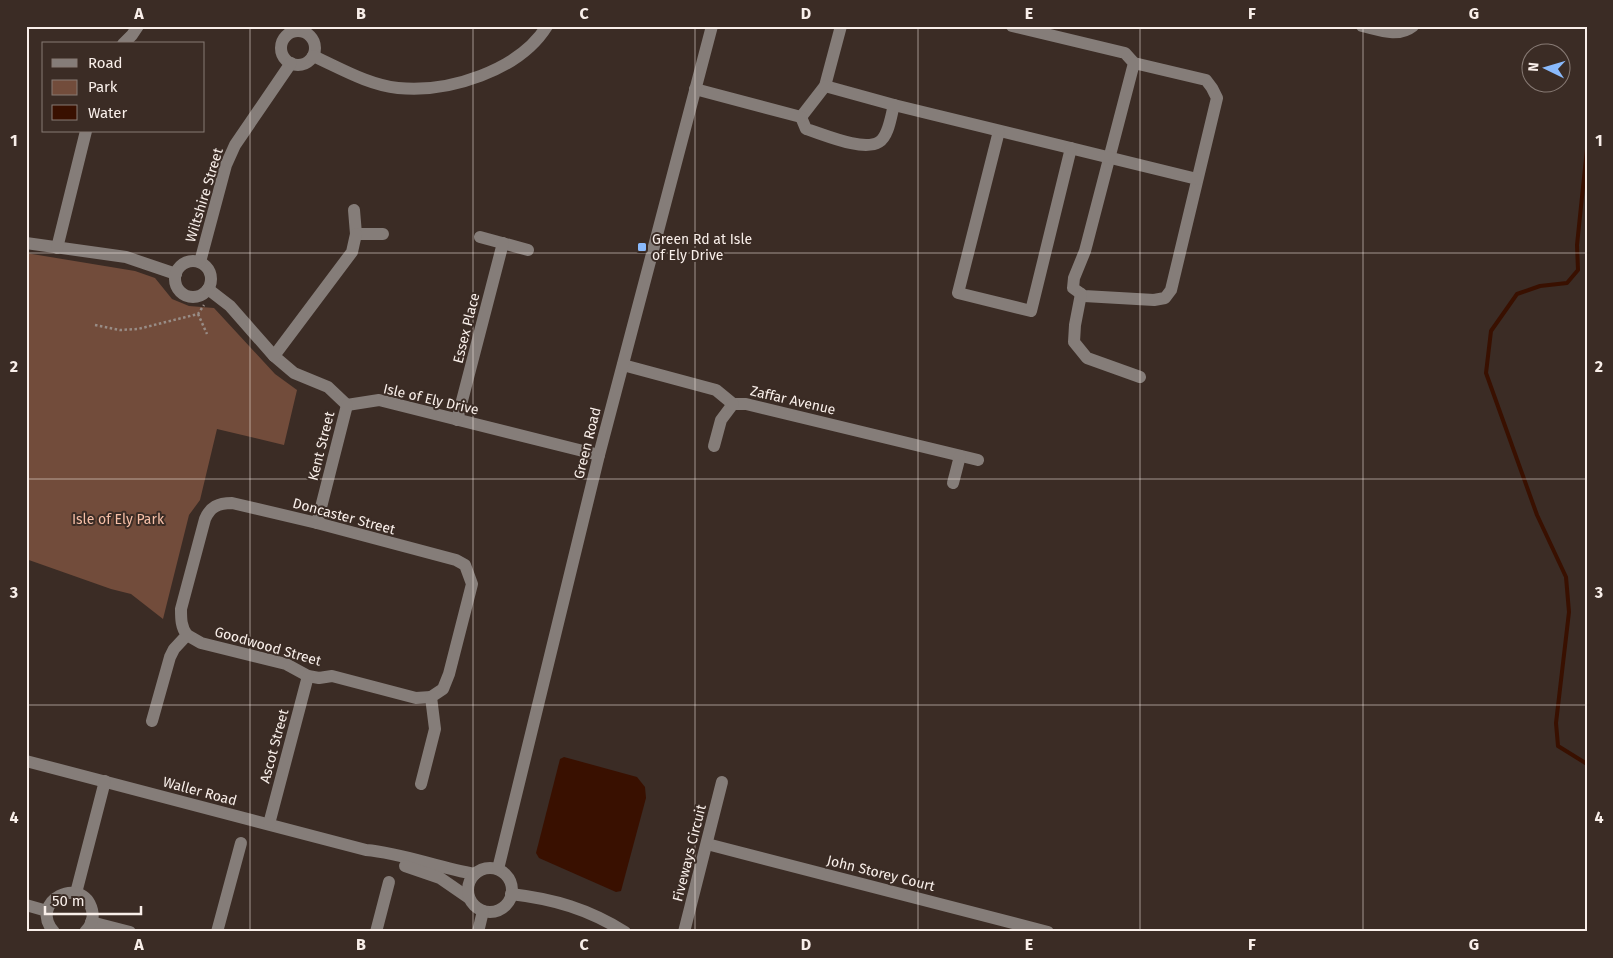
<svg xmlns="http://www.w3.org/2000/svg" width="1613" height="958" font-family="'Fira Sans',sans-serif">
  <rect width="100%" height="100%" fill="#3b2c25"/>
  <polygon fill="#724c3b" points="26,253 135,271 155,278 172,299 189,306 214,308 275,374 297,390 284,445 217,429 200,500 189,515 163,619 131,594 111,589 26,559"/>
  <polygon fill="#391000" points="564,757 637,777 645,787 646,798 621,891 616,892 539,858 536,853 560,759"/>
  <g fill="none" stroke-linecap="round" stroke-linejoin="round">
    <polyline stroke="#391000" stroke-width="4" points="1587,149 1577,245 1578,270 1567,283 1540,286 1517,294 1491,331 1486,373 1537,515 1566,577 1569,612 1556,723 1558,746 1587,764"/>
    <g stroke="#988c86" stroke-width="2.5" stroke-dasharray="2.5 2.5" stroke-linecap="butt">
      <polyline points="198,314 207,334"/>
      <polyline points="95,325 120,330 138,329 198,314 204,305"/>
    </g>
    <g stroke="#857d79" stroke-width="12">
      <path d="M841,26L825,86L801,117L806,129C823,134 863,152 879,142C889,136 891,115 894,105"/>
      <polyline points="1012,26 1125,53 1134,63 1206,80 1212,88 1217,98 1171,290 1165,298 1154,300 1084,296 1073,288 1074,278 1085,251 1134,63"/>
      <path d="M1362,26C1379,30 1398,38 1413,26"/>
      <circle cx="298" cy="48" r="17"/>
      <polyline points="123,44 132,35 138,26"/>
      <path d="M313,56C340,68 368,85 398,88C448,93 519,71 547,26"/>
      <polyline points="825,86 894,105 1197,179"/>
      <polyline points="695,89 801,117"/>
      <polyline points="999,131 958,293 1031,311 1071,148"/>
      <polyline points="354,210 356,234 383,234"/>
      <polyline points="480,237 528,250"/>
      <polyline points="26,243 126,257 176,274"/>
      <polyline points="57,248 86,131"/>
      <circle cx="193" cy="279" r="18"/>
      <polyline points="200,262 226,165 235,145 291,63"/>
      <polyline points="208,289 230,306 274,356 294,373 328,387 347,405 379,400 599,455"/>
      <polyline points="1081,294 1075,325 1074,342 1087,358 1140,377"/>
      <polyline points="274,356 352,252 356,234"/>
      <polyline points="623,365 716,390 733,404 746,404 978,460"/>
      <polyline points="457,420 503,243"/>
      <polyline points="714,446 721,420 733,404"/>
      <polyline points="953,483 960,456"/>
      <polyline points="317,523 347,405"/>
      <polyline points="187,635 201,643 286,664 308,676 319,678 332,676 416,698 431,697"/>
      <path d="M152,721L170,657L174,649L187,635C181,627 181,619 181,609L205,519C210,507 218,503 232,503L317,523L456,560L465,565L472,584L449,674L443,689L431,697L435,729L421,784"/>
      <path d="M26,761L366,850C403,853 438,868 475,874"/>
      <polyline points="269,824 308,676"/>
      <polyline points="707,844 1048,932"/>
      <polyline points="405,866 440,878 469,898"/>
      <circle cx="490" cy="890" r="22"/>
      <polyline points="498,869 599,455 712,26"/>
      <polyline points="76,893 105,781"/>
      <path d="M511,894C554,899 588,909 625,932"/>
      <polyline points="26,905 47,911"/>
      <polyline points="91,922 130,932"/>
      <path d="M54,932C27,901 83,874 92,910C94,918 91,926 85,932"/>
      <polyline points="217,932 241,843"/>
      <polyline points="376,932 389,882"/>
      <polyline points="478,932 483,911"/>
      <polyline points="684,932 722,782"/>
    </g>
  </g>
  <path fill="none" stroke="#f9efea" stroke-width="1" stroke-opacity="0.55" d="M250,26V932M473,26V932M695,26V932M918,26V932M1140,26V932M1363,26V932M26,253H1587M26,479H1587M26,705H1587"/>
  <rect fill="#8abafc" stroke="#3b2c25" stroke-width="2" x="637" y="242" width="10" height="10" rx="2.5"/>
  <g text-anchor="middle" stroke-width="4" stroke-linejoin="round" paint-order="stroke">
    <g font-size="14" fill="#f9efea" stroke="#3b2c25">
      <text transform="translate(204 195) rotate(-73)" y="5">Wiltshire Street</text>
      <text transform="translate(466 328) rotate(-76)" y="5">Essex Place</text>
      <text transform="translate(431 399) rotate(13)" y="5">Isle of Ely Drive</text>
      <text transform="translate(793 400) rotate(13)" y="5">Zaffar Avenue</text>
      <text transform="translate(587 443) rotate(-76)" y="5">Green Road</text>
      <text transform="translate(321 446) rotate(-76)" y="5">Kent Street</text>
      <text transform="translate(344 516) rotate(15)" y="5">Doncaster Street</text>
      <text transform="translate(268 646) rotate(16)" y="5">Goodwood Street</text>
      <text transform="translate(274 746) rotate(-75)" y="5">Ascot Street</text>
      <text transform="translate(200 791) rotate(15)" y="5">Waller Road</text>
      <text transform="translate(689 853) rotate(-76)" y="5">Fiveways Circuit</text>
      <text transform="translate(881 873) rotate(14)" y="5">John Storey Court</text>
    </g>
    <g font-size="14" fill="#f9efea" stroke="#3b2c25" text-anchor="start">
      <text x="652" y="244">Green Rd at Isle<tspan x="652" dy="16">of Ely Drive</tspan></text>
    </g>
    <g font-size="14" fill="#f6bfa7" stroke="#3b2c25">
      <text x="118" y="524">Isle of Ely Park</text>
    </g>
  </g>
  <rect width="1613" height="958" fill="none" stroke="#3b2c25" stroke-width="55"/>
  <rect x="42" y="42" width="162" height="90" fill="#3b2c25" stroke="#877a74"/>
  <rect x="52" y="59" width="25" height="8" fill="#857d79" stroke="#877a74"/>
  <text x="88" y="68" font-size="15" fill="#f9efea">Road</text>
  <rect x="52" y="80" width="25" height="15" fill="#724c3b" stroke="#877a74"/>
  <text x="88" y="92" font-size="15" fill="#f9efea">Park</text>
  <rect x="52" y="105" width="25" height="15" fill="#391000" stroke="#877a74"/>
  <text x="88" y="118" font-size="15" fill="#f9efea">Water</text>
  <g transform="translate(1546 68) rotate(275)"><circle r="24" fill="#3b2c25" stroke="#877a74"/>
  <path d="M0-4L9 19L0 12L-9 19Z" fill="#8abafc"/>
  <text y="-8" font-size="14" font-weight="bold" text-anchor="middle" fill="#f9efea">N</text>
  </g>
  <path d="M45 906v8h96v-8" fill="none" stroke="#f9efea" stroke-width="2.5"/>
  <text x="52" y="906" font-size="15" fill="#f9efea" stroke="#3b2c25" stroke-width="4" paint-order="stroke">50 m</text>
  <rect x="28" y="28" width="1558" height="902" fill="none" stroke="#f9efea" stroke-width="2"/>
  <g font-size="16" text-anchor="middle" font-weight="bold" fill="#f9efea">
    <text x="139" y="19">A</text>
    <text x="361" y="19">B</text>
    <text x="584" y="19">C</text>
    <text x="806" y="19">D</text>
    <text x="1029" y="19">E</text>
    <text x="1252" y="19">F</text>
    <text x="1474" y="19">G</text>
    <text x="14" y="146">1</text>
    <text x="1599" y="146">1</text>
    <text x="14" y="372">2</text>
    <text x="1599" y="372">2</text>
    <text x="14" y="598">3</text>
    <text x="1599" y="598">3</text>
    <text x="14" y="823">4</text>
    <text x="1599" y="823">4</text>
    <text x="139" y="950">A</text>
    <text x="361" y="950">B</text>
    <text x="584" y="950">C</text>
    <text x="806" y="950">D</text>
    <text x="1029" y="950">E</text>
    <text x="1252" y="950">F</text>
    <text x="1474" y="950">G</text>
  </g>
</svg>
